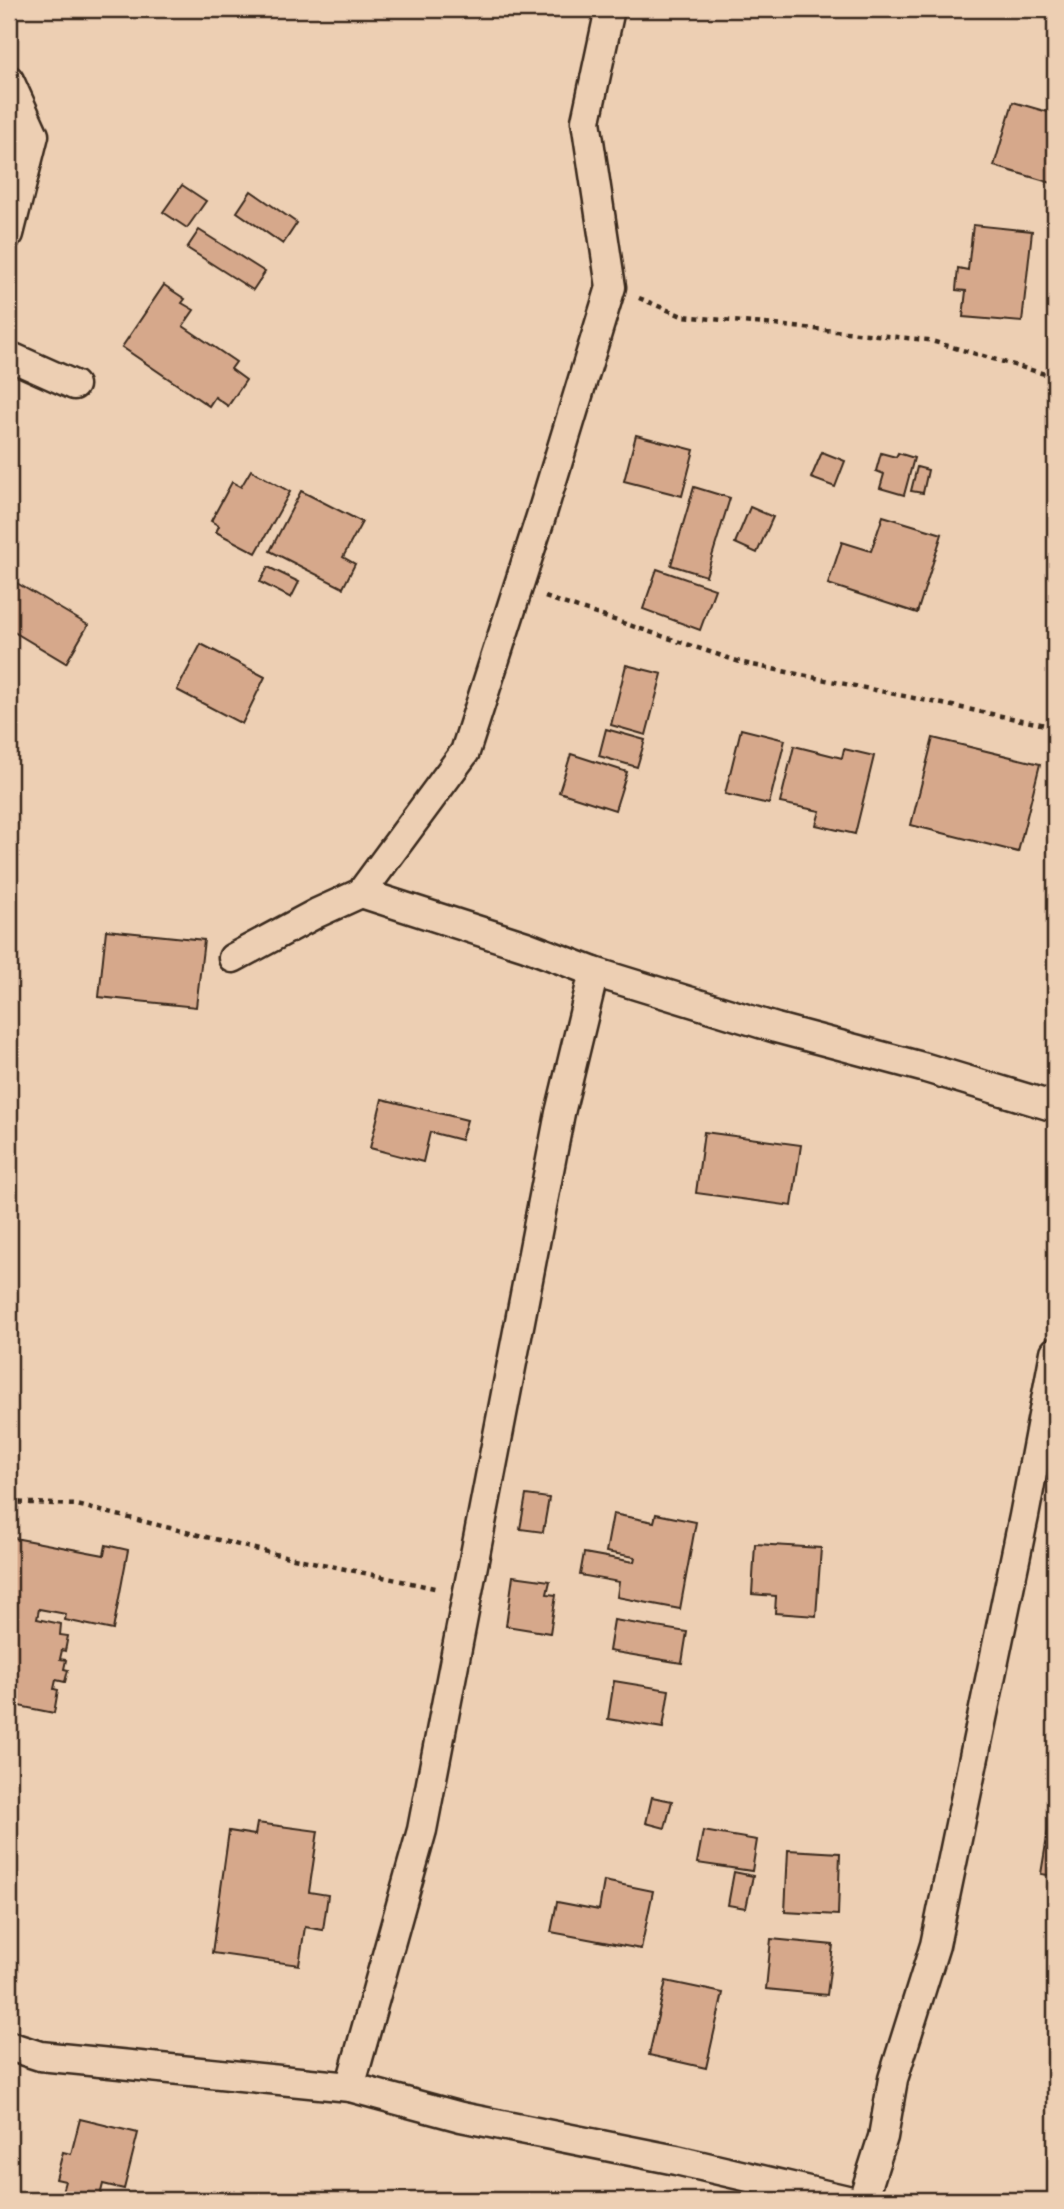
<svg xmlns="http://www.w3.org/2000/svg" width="1064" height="2209" font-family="Sriracha,sans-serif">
  <rect width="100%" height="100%" fill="#edcfb3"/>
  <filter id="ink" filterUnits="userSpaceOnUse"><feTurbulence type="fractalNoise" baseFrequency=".0143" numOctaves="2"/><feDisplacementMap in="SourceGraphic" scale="14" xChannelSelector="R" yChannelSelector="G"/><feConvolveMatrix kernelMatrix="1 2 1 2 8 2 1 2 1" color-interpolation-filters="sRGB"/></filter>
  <g filter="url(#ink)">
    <g fill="#d6a88b" stroke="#3b2a1e" stroke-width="2">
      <polygon points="1013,102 1055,114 1055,184 994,166"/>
      <polygon points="182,185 206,201 187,228 163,212"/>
      <polygon points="251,191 297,223 283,244 237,212"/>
      <polygon points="973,225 1032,231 1022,322 963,317 966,291 956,290 958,268 968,270"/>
      <polygon points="199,230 265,272 253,290 187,248"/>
      <polygon points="164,285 185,299 182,303 194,310 183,326 236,362 231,369 246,380 228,406 215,397 209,406 122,347"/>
      <polygon points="636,435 694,450 682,496 624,481"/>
      <polygon points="822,452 845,461 835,487 811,478"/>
      <polygon points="881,453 896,457 898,453 914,458 904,495 880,488 884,474 876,471"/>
      <polygon points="917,467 928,470 923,493 911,491"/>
      <polygon points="251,470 290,492 256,553 216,532 219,526 211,521 232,482 241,487"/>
      <polygon points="694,487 730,498 706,576 671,565"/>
      <polygon points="301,491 362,522 343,557 355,564 343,588 270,551"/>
      <polygon points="750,507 773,517 757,553 735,543"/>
      <polygon points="883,516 942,534 917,613 828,584 842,542 871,551"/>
      <polygon points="268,567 299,582 291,598 260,582"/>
      <polygon points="657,569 715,589 700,630 643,609"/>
      <polygon points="15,582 88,625 66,663 9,629 9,593"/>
      <polygon points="201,644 265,677 242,724 177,690"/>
      <polygon points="626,665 662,674 646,735 611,725"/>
      <polygon points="606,729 645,740 637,767 599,756"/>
      <polygon points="741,729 785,740 769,804 725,794"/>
      <polygon points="933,738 1040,764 1018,852 911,825"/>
      <polygon points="794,746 842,758 844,749 874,756 855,834 816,825 820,811 780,803"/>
      <polygon points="571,754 627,772 615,810 559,792"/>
      <polygon points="106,930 204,940 196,1007 99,997"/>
      <polygon points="382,1099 467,1120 461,1140 430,1132 423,1162 370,1148"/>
      <polygon points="704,1132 801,1145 792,1206 696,1193"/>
      <polygon points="526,1495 549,1498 543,1532 520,1529"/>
      <polygon points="613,1514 654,1522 656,1514 696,1522 680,1609 617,1597 619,1582 580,1575 584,1553 634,1562 635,1557 606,1552"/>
      <polygon points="9,1537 104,1555 106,1545 128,1550 113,1630 65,1620 66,1614 39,1609 37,1619 61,1624 60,1635 68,1636 65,1651 62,1650 60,1659 66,1660 64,1669 68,1670 65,1682 56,1680 54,1689 58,1690 54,1713 9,1704"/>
      <polygon points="755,1544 821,1548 816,1616 775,1613 776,1596 752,1594"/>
      <polygon points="513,1576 550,1581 547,1594 556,1595 550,1633 506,1626"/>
      <polygon points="614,1620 687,1632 682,1663 609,1651"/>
      <polygon points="614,1681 669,1690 663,1728 608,1719"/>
      <polygon points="1055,1789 1055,1876 1041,1874"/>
      <polygon points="652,1797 672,1801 665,1828 646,1823"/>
      <polygon points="257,1823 318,1831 309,1892 328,1895 323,1930 305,1927 299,1965 212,1953 229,1831 255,1835"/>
      <polygon points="703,1831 757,1840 752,1871 697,1863"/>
      <polygon points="788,1850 840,1853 838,1915 785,1912"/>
      <polygon points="734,1872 753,1876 746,1908 728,1905"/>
      <polygon points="604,1881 653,1891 641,1949 551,1932 557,1902 599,1910"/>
      <polygon points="771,1939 833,1945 827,1995 766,1989"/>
      <polygon points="666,1981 723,1993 706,2068 649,2055"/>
      <polygon points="80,2119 138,2133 124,2189 103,2184 99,2200 62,2192 65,2181 56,2179 63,2152 71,2154"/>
    </g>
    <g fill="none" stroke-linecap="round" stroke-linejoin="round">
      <g stroke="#3b2a1e" stroke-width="33">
        <g id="street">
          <polyline points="9,80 34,135 9,234"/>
          <polyline points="9,356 74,385"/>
          <polyline points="361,893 526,946 594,972 776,1028 926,1068 1055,1107"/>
          <polyline points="233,958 317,913 361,893 465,752 543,510 611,287 586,121 610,9"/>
          <polyline points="9,2046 40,2056 350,2087 461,2117 676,2160 847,2200"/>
          <polyline points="350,2087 422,1830 560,1113 594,972"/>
          <polyline points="863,2200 883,2137 893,2079 935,1945 1024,1516 1055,1352"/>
        </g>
      </g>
      <g stroke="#3b2a1e" stroke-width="4.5" stroke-dasharray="5 5" stroke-linecap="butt">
        <polyline points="1045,9 1055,12"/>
        <polyline points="639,298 682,316 928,340 1055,377"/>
        <polyline points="545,597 743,663 1055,727"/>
        <polyline points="9,1502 77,1505 275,1554 439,1589"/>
      </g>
      <use href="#street" stroke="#edcfb3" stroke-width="28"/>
    </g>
  </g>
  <rect width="1064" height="2209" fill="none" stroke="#edcfb3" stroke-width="35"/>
  <rect x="18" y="18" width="1029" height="2174" fill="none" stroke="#3b2a1e" stroke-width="2.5" filter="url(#ink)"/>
</svg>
